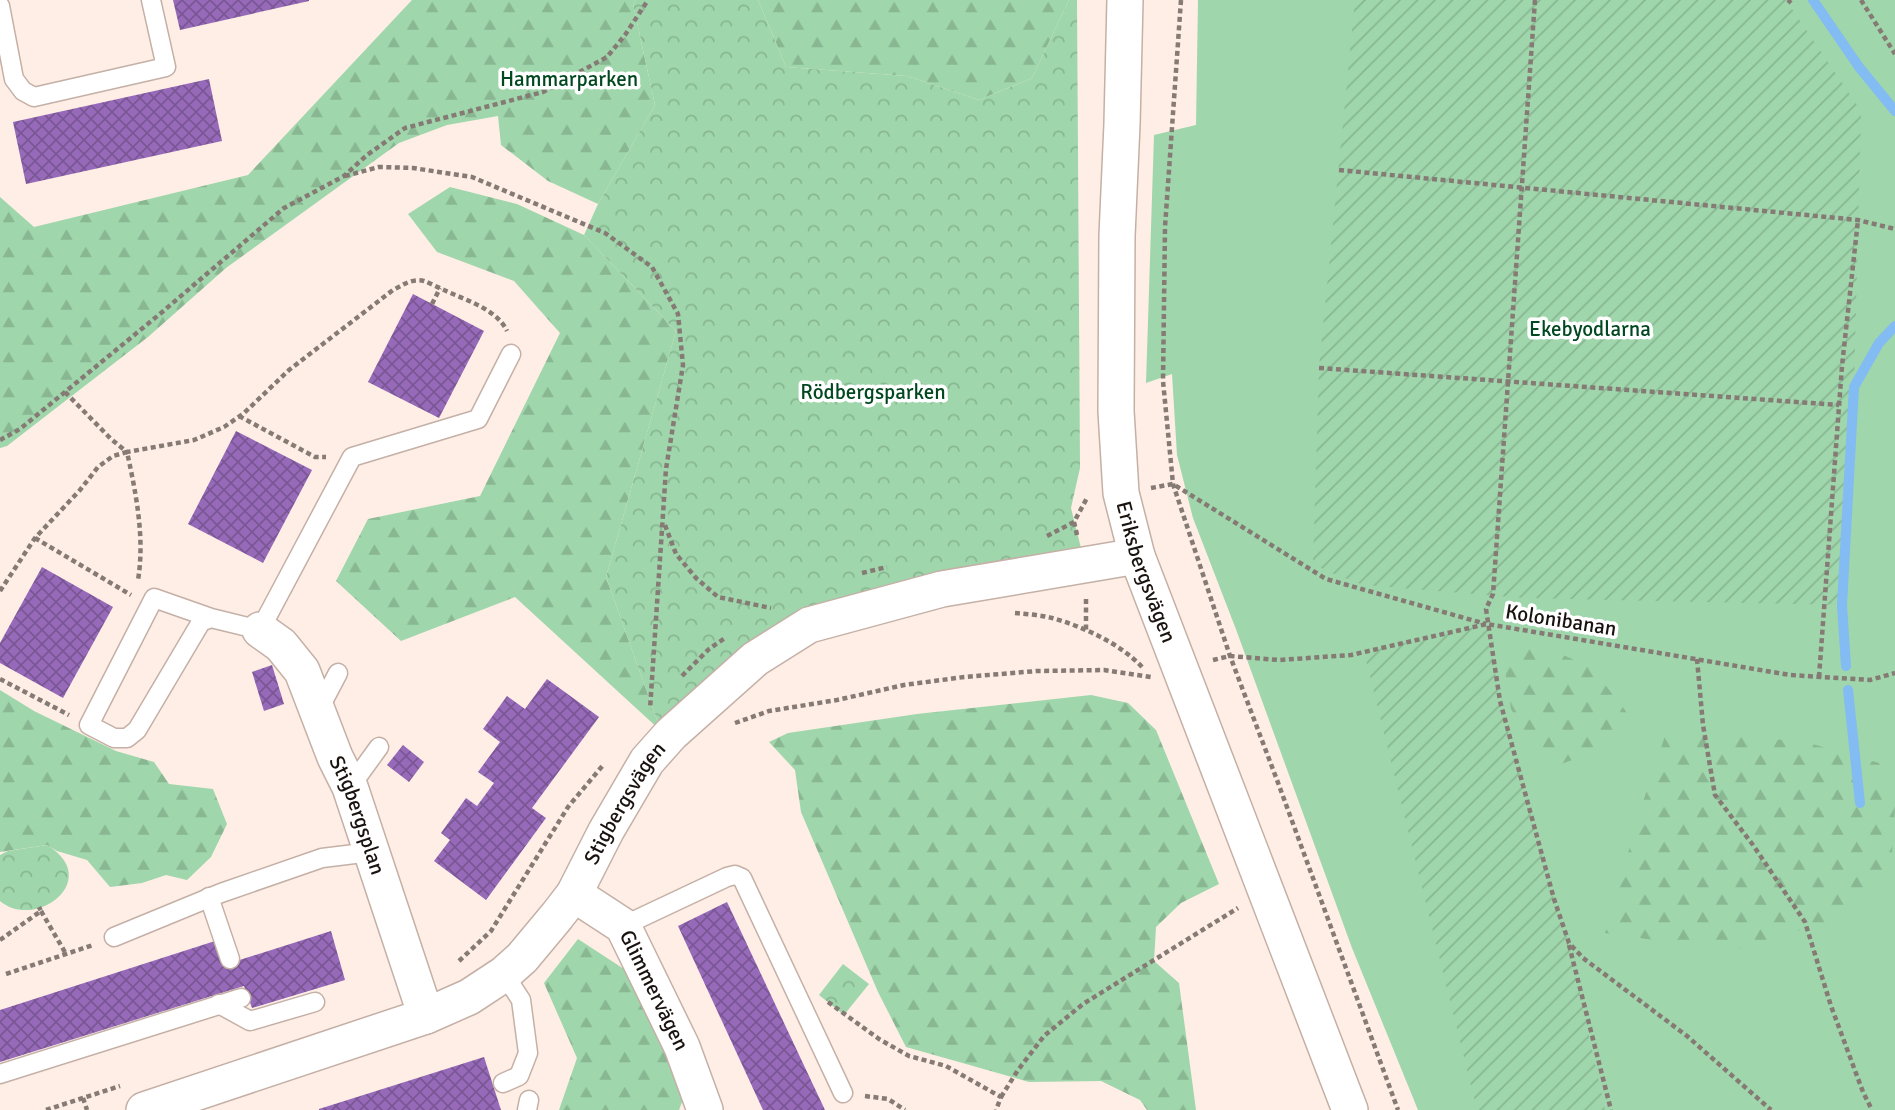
<svg xmlns="http://www.w3.org/2000/svg" width="1895" height="1110" font-family="Signika,sans-serif">
  <defs>
    <pattern id="forest-firs" width="22" height="20" patternUnits="userSpaceOnUse" patternTransform="scale(1.75)"><rect width="22" height="20" fill="#9fd6ab"/><path d="M5 1l3.5 6h-7zM16 11l3.5 6h-7z" fill="#88b792"/></pattern>
    <pattern id="park-crowns" width="20" height="18" patternUnits="userSpaceOnUse" patternTransform="scale(1.75)"><rect width="20" height="18" fill="#9fd6ab"/><path d="M2 6a3 3 0 1 1 6 0M12 15a3 3 0 1 1 6 0" fill="none" stroke="#88b792"/></pattern>
    <pattern id="garden-furrows" width="10" height="10" patternUnits="userSpaceOnUse" patternTransform="scale(1.75)"><rect width="10" height="10" fill="#9fd6ab"/><path d="M-1 1l2-2M0 10L10 0M9 11l2-2" fill="none" stroke="#88b792"/></pattern>
    <pattern id="building-cross-hatch" width="8" height="8" patternUnits="userSpaceOnUse" patternTransform="scale(1.75)"><rect width="8" height="8" fill="#966ab9"/><path d="M0 0l8 8M0 8l8-8" fill="none" stroke="#7a5695"/></pattern>
  </defs>
  <rect width="100%" height="100%" fill="#feeee5"/>
  <polygon fill="#9fd6ab" points="1198,0 1895,0 1895,1110 1418,1110 1352,948 1237,632 1193,518 1177,455 1172,374 1146,383 1154,135 1196,125"/>
  <g fill="url(#forest-firs)">
    <polygon points="412,0 636,0 633,4 655,105 598,204 548,181 501,145 498,116 447,125 399,143 226,268 148,337 7,446 0,448 0,197 34,227 248,175"/>
    <polygon points="758,0 1069,0 1032,78 979,100 907,76 786,67"/>
    <polygon points="450,187 517,204 584,235 676,331 606,577 661,731 515,597 401,641 336,581 368,519 480,496 560,333 514,281 437,252 408,214"/>
    <polygon points="1543,646 1592,668 1628,714 1599,750 1548,769 1511,709 1502,651"/>
    <polygon points="0,690 34,711 116,751 154,762 169,784 213,789 227,824 211,857 187,880 166,875 142,883 110,887 87,860 57,851 47,845 0,852"/>
    <polygon points="1091,695 1128,703 1156,730 1219,884 1181,903 1156,927 1154,961 1179,983 1196,1110 1147,1110 1140,1100 1101,1081 1029,1082 906,1047 878,992 801,812 795,770 769,742 788,733 917,714"/>
    <polygon points="1666,733 1802,741 1879,763 1895,807 1891,868 1837,919 1730,951 1605,933 1641,808"/>
    <polygon points="578,939 627,971 686,1091 679,1110 559,1110 577,1058 544,983"/>
  </g>
  <g fill="url(#park-crowns)">
    <polygon points="636,0 758,0 786,67 907,76 979,100 1032,78 1069,0 1077,0 1080,468 1071,508 1085,564 809,625 661,731 606,577 676,331 584,235 598,204 655,105 633,4"/>
    <path d="M47,845C104,880 35,931 0,901V855L8,851Z"/>
    <polygon points="843,964 869,984 844,1015 819,995"/>
  </g>
  <g fill="url(#garden-furrows)">
    <polygon points="1355,0 1786,0 1861,111 1854,387 1842,605 1524,598 1364,585 1334,574 1313,564 1319,368"/>
    <polygon points="1487,624 1500,701 1554,899 1569,943 1605,1110 1477,1110 1364,652"/>
  </g>
  <g fill="none" stroke-linecap="round" stroke-linejoin="round">
    <g stroke="#83bbf3" stroke-width="10">
      <polyline points="1813,0 1859,67 1895,111"/>
      <polyline points="1846,666 1842,605 1854,387 1879,343 1895,326"/>
      <polyline points="1848,690 1860,803"/>
    </g>
  </g>
  <g fill="url(#building-cross-hatch)">
    <polygon points="173,0 309,0 309,1 180,30"/>
    <polygon points="209,79 222,141 26,184 13,122"/>
    <polygon points="413,294 484,331 439,418 368,382"/>
    <polygon points="236,431 312,470 263,563 188,524"/>
    <polygon points="42,567 113,607 63,698 0,663 0,643"/>
    <polygon points="272,665 284,704 264,711 252,672"/>
    <polygon points="547,679 599,717 532,808 546,818 486,900 434,861 450,840 441,833 466,798 477,806 494,783 478,772 500,742 483,729 507,696 525,709"/>
    <polygon points="403,745 424,762 409,782 387,765"/>
    <polygon points="727,902 825,1110 763,1110 678,926"/>
    <polygon points="331,931 345,980 252,1008 244,986 0,1062 0,1010 215,941 224,965"/>
    <polygon points="484,1057 501,1110 319,1110 319,1109"/>
  </g>
  <g fill="none" stroke-linecap="round" stroke-linejoin="round">
    <g stroke="#c4b0a6" stroke-width="21">
      <g id="lane">
        <polyline points="0,6 14,79 23,91 34,97 166,67 151,0"/>
        <polyline points="211,618 201,622 137,730 127,738 114,738 89,725 154,598 211,618 260,630 352,457 478,419 511,354"/>
        <polyline points="318,711 338,673"/>
        <polyline points="350,787 379,747"/>
        <polyline points="209,897 230,959"/>
        <polyline points="623,926 727,877 735,875 742,878 843,1093"/>
        <polyline points="114,937 221,893 322,858 371,852"/>
        <polyline points="219,1004 250,1021 315,1002"/>
        <polyline points="0,1074 241,998"/>
        <polyline points="503,1083 519,1076 528,1053 521,1000 504,974"/>
        <polyline points="527,1110 529,1100"/>
      </g>
    </g>
    <g stroke="#c4b0a6" stroke-width="38">
      <g id="street">
        <path id="s1" d="M1125,0L1122,124L1117,236L1116,411L1121,493L1137,556L1350,1110"/>
        <path id="s2" d="M260,630L281,645L302,671L335,757L350,787L426,1016"/>
        <path id="s3" d="M574,894L623,926L682,1047L705,1110"/>
        <path id="s4" d="M144,1110L426,1016L469,997L504,974L522,958L557,916L574,894L606,831L647,761L671,734L755,659L809,625L942,589L1137,556"/>
      </g>
    </g>
    <g stroke="#867a75" stroke-width="4.5" stroke-dasharray="5 3.5" stroke-linecap="butt">
      <polyline points="1181,0 1165,227 1163,381 1173,484 1230,656 1277,780 1398,1110"/>
      <polyline points="1535,0 1493,594 1486,609 1500,701 1554,899 1569,943 1583,958 1687,1036 1771,1110"/>
      <polyline points="1861,0 1895,54"/>
      <polyline points="1788,3 1791,0"/>
      <polyline points="1339,170 1858,220 1895,229"/>
      <polyline points="345,176 379,167 413,168 472,177 605,233 652,267 678,314 683,365 666,469 650,709"/>
      <polyline points="432,304 440,288"/>
      <polyline points="1319,368 1839,405"/>
      <path d="M65,392L111,439L127,452L194,440L224,427L243,414L289,370L393,290C403,285 412,278 424,281C430,283 437,287 444,290C465,300 497,309 507,331"/>
      <polyline points="239,416 315,457 326,457"/>
      <polyline points="0,440 20,429 161,313 284,208 344,176 367,155 405,128 543,92 607,57 625,35 648,0"/>
      <polyline points="1151,488 1173,484 1326,579 1486,624"/>
      <polyline points="665,525 676,554 696,578 718,597 771,608"/>
      <polyline points="1077,535 1074,522 1087,498"/>
      <polyline points="1047,536 1074,522"/>
      <polyline points="35,538 131,595"/>
      <polyline points="862,573 887,567"/>
      <path d="M0,591L35,538L80,490L98,467L113,456L127,452C136,493 145,538 138,580"/>
      <polyline points="1086,599 1086,630"/>
      <path d="M1015,613C1027,614 1040,615 1052,618C1082,626 1121,644 1142,667"/>
      <polyline points="1697,659 1703,725 1715,795 1753,845 1805,922 1831,1006 1863,1092 1872,1110"/>
      <polyline points="1213,660 1230,656 1279,660 1351,655 1487,624 1790,675 1870,680 1895,673"/>
      <polyline points="682,676 709,649 725,638"/>
      <polyline points="1819,677 1842,366 1858,220"/>
      <polyline points="0,679 69,715"/>
      <polyline points="735,723 769,711 837,700 904,685 964,677 1037,671 1104,670 1151,677"/>
      <polyline points="41,911 66,954"/>
      <polyline points="0,940 41,911 39,907"/>
      <polyline points="1569,945 1611,1110"/>
      <polyline points="459,961 491,931 568,807 604,764"/>
      <polyline points="6,974 93,945"/>
      <polyline points="828,1002 879,1039 909,1056 946,1066 1001,1097 996,1110"/>
      <polyline points="865,1096 888,1099 905,1110"/>
      <polyline points="1001,1097 1018,1070 1044,1036 1083,1004 1238,908"/>
      <polyline points="83,1098 87,1110"/>
      <polyline points="46,1110 120,1086"/>
    </g>
    <use href="#lane" stroke="#fff" stroke-width="18"/>
    <use href="#street" stroke="#fff" stroke-width="35"/>
  </g>
  <g text-anchor="middle" stroke-width="7" stroke-linejoin="round" paint-order="stroke">
    <g font-size="21" fill="#01471f" stroke="#fff">
      <text x="569" y="86">Hammarparken</text>
      <text x="1590" y="336">Ekebyodlarna</text>
      <text x="873" y="399">Rödbergsparken</text>
    </g>
    <g font-size="21" fill="#19120f" stroke="#fff">
      <text dy="7" stroke="none"><textPath href="#s1" startOffset="576">Eriksbergsvägen</textPath></text>
      <text transform="translate(1561 620) rotate(9)" y="7">Kolonibanan</text>
      <text dy="7" stroke="none"><textPath href="#s4" startOffset="597">Stigbergsvägen</textPath></text>
      <text dy="7" stroke="none"><textPath href="#s2" startOffset="214">Stigbergsplan</textPath></text>
      <text dy="7" stroke="none"><textPath href="#s3" startOffset="130">Glimmervägen</textPath></text>
    </g>
  </g>
</svg>
